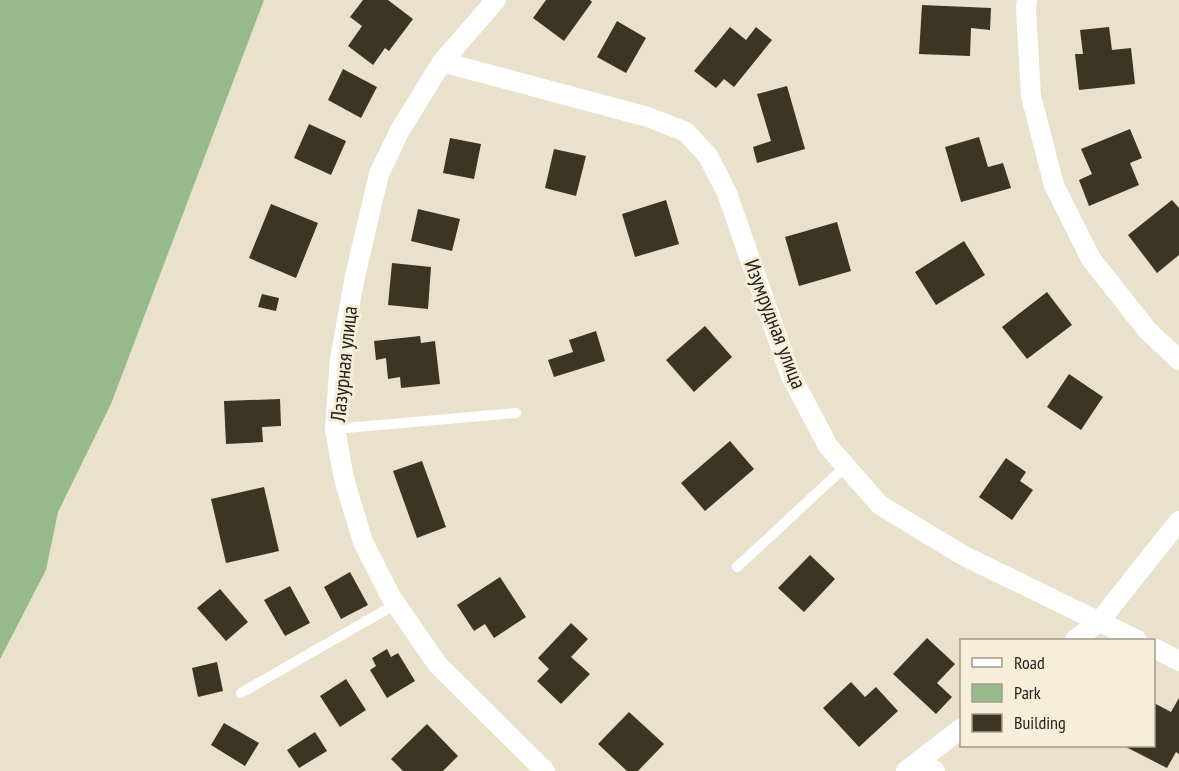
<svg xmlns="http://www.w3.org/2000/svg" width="1179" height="771" font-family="'PT Sans Narrow',sans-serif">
  <rect width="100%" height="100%" fill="#e9e1cc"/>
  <polygon fill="#96ba8c" points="0,0 264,0 111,404 58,512 46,570 0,659"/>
  <g fill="#3b3524">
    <polygon points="363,0 388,0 413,19 389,51 385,48 373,65 348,46 362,26 350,17"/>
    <polygon points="546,0 590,0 592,2 564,41 533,18"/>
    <polygon points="922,5 991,8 990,30 971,28 970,56 919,54"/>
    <polygon points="617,21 646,38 626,73 597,57"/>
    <polygon points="730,27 746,40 756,27 772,40 734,87 724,79 716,88 694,71"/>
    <polygon points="1109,27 1112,50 1131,48 1135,84 1079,90 1075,54 1083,54 1080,30"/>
    <polygon points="343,69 377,87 361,118 328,100"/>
    <polygon points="787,86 805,149 757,163 753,147 771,141 757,94"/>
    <polygon points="309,124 346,141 331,175 294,158"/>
    <polygon points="1130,129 1142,158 1130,163 1139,185 1089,206 1079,180 1092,174 1081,149"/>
    <polygon points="979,137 988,167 1003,163 1011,188 961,202 945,147"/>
    <polygon points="450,138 481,144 474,179 443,173"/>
    <polygon points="554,149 586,156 576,196 545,188"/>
    <polygon points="666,200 679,244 635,257 622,214"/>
    <polygon points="1172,200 1179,208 1179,255 1157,273 1128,235"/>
    <polygon points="271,204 318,223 296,278 249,258"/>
    <polygon points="418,209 460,219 452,251 411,241"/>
    <polygon points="837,222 851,271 799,286 785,237"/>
    <polygon points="964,241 985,275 936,305 915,272"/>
    <polygon points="392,263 431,267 428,309 388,305"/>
    <polygon points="1047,292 1072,325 1027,359 1002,327"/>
    <polygon points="262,294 279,298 276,311 258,307"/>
    <polygon points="705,326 732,357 694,392 666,360"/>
    <polygon points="596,331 605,361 554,377 548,360 573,352 569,340"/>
    <polygon points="420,336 421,343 435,341 440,384 401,388 400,377 388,379 386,358 376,360 374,341"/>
    <polygon points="1069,374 1103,397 1081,430 1047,407"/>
    <polygon points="280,399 281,426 262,427 263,442 226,444 224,401"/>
    <polygon points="730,441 754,469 705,511 681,483"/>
    <polygon points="1006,458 1026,472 1020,481 1033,490 1012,520 979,497"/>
    <polygon points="422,461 446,527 417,538 393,471"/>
    <polygon points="264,487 279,551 226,563 211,499"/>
    <polygon points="810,555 835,579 804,612 778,588"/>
    <polygon points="350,572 368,605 341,619 324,587"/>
    <polygon points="500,577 526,617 494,638 485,624 474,631 457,605"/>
    <polygon points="290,586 310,623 285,636 264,600"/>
    <polygon points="220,589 248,622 226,641 197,608"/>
    <polygon points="571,623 588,639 571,657 590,674 561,704 537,681 549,669 538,658"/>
    <polygon points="927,638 955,664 937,683 952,697 936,714 893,674"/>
    <polygon points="387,649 391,657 398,653 415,681 387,698 370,670 376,666 372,658"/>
    <polygon points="217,662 223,691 198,697 192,668"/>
    <polygon points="346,679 366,710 340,727 320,696"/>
    <polygon points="851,682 865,697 876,687 898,711 859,747 823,708"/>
    <polygon points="1179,698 1179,754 1176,752 1167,768 1124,746 1154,746 1154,703 1171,712"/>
    <polygon points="629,712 664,744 638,771 627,771 598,744"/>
    <polygon points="224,723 259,743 245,766 211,745"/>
    <polygon points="427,724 458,756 443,771 403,771 391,759"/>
    <polygon points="315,732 327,751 299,768 287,750"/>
  </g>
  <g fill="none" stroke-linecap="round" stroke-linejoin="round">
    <g stroke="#fff" stroke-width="10">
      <polyline points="335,429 516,413"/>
      <polyline points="737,567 846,466"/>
      <polyline points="241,693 396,604"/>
    </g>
    <g stroke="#fff" stroke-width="20">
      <polyline points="496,0 442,62 399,132 379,174 355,276 340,359 335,429 344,479 363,542 391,597 438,665 545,771"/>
      <polyline points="1027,0 1026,9 1031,96 1054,185 1091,259 1148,331 1179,360"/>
      <polyline points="442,62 648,117 686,132 708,156 727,193 790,374 828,446 880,505 964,556 1137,640"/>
      <polyline points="1075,640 1099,622 1179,521"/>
      <polyline points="1154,648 1179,661"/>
      <polyline points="919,761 935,771"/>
      <polyline points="906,771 962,728"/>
    </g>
  </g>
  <g text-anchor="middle" stroke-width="6" stroke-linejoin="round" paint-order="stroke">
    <g font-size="21" fill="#25221a" stroke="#f6eed9">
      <text transform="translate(775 324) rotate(69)" y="7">Изумрудная улица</text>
      <text transform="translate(344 364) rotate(-84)" y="7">Лазурная улица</text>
    </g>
  </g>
  <rect x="960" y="639" width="195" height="108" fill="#f6eed9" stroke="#a29c8d" stroke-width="1.5"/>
  <rect x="972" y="658" width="30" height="9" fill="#ffffff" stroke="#a29c8d" stroke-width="1.5"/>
  <text x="1014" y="669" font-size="18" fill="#25221a">Road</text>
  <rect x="972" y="684" width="30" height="18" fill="#96ba8c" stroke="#a29c8d" stroke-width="1.5"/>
  <text x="1014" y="699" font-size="18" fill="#25221a">Park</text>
  <rect x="972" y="714" width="30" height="18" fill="#3b3524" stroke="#a29c8d" stroke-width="1.5"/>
  <text x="1014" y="729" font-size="18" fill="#25221a">Building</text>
</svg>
